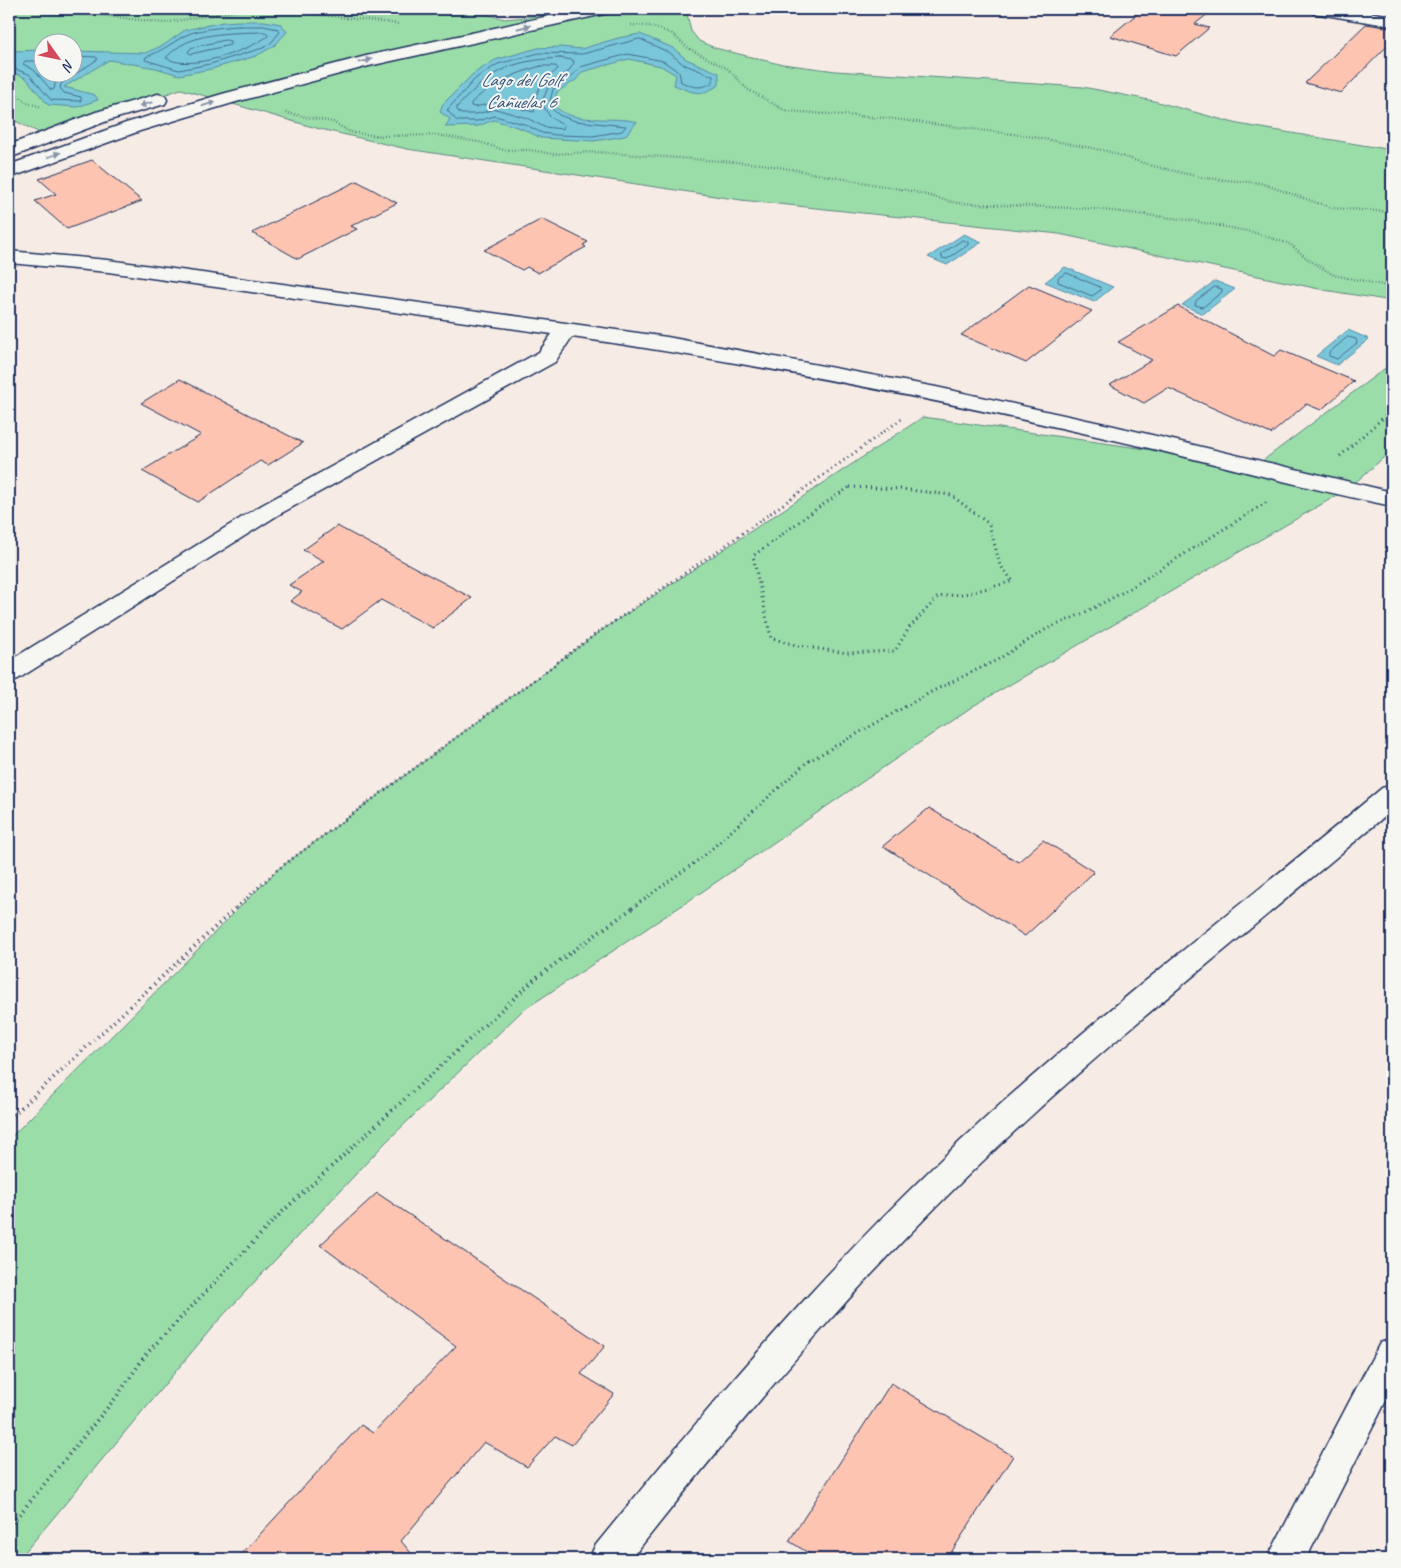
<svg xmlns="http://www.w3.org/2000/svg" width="1401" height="1568" font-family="Caveat,sans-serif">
<rect width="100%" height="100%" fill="#f7ece5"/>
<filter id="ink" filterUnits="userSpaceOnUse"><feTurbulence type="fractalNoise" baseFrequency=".02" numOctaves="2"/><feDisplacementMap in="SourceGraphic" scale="10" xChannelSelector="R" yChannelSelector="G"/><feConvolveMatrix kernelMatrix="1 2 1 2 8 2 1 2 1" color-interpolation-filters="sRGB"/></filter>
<g filter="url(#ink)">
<!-- green -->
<path fill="#9bdda8" stroke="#5b8683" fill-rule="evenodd" d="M9 9H465L505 19 609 9H679L687 14 691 31 699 41 715 48 775 63 836 71 1083 87 1154 101 1238 124 1392 150V301L1324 290 1059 234 741 200 407 149 316 128 181 89 44 135 9 118ZM42 42H72V72H42Z
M1392 363V450L1348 489 973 706 693 898 522 1011 385 1143 216 1323 19 1559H9V1139L277 870 596 634 923 417 1257 465Z"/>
<!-- water -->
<path fill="#7ac6d9" stroke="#548aa8" d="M239 21H264L281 24 287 32 274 46 256 56 211 69 179 75 156 68 109 60 64 87 95 95 98 100 77 107 48 105 26 78 9 71V51L42 50V72H72L73 51 145 53 164 45 185 30 223 22Z
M640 34 673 48 686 59 719 73V85C700 97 694 93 674 85L676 75 661 66 629 59 582 72 576 80 557 92 553 105C574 126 612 115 637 122L625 136 594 141 541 138 523 129 494 120 478 126 445 127 450 119 440 112 442 105 473 74 495 60 538 48 560 47 581 49 618 38Z
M964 234 982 242 947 265 928 257Z
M1065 267 1113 287 1094 302 1045 282Z
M1215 281 1235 289 1203 314 1182 305Z
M1348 330 1369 339 1337 365 1316 356Z"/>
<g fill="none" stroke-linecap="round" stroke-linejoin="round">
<!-- shore -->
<path stroke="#416b8f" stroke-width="1" d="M239 26H263L278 29 280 32 271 43 263 48 210 64 179 70 145 60 146 57C162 51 170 44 184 36 197 29 224 27 239 26Z
M263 32 267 33 268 36C248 51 189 72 166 58 188 31 232 33 263 32Z
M640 39 670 53 683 64 713 76V82C701 90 693 87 681 82L679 72 663 61 628 54 580 67 572 76 553 89 549 106 559 115 575 121 626 126 622 131 593 136 556 135 542 133 524 124 495 116 477 121H457L447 110 476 78 498 64 539 53 582 54Z
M226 40 230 41V45L191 54 188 52 191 48Z
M560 58 573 60 574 63 568 72 549 85 542 102C547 115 552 120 564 125L563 129 544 127 527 118 496 109 476 114H461L457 110V107C492 70 508 61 560 58Z
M42 61H25L23 64 34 70 51 90 54 89 56 80 66 72
M541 66H556L558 69C540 84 536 88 534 112L496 102 475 107 471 106V103C492 83 513 74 541 66Z
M9 67 29 74 51 100 81 101V97L64 93 60 88 61 84 98 59 96 57 72 56
M963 240 968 242V245L947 259 942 258V254Z
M1067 273 1100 287 1101 290 1092 296 1058 282V278Z
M1215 287 1222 289V292L1203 307 1195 305 1196 301Z
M1348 337 1356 339 1357 343 1337 359 1329 356V353Z"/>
</g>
<!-- building -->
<path fill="#fdc4b2" stroke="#1b2f5e" d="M1143 9H1214L1195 24 1209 28 1176 56 1110 36Z
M1366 24 1392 28V41L1341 93 1305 83Z
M92 160 142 201 67 229 35 201 56 194 39 179Z
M357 181 397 203 351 226 357 229 298 259 252 233Z
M542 219 588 242 583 245 586 247 538 273 527 267 522 270 484 250Z
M1029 285 1092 311 1026 363 961 335Z
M1178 306 1274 356 1281 350 1354 381 1321 410 1306 404 1271 434 1168 388 1144 403 1110 385 1152 360 1118 342Z
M180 379 303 443 268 465 260 461 198 502 142 471 201 435 141 403Z
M337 526 472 598 433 628 381 600 342 629 290 601 302 592 289 585 324 561 303 550Z
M929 808 1018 862 1043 840 1094 872 1025 936 883 846Z
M377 1193 605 1346 581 1374 614 1394 572 1445 555 1436 527 1467 484 1442 401 1541 416 1559H237L361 1425 373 1433 456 1346 320 1245Z
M891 1383 1013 1456 947 1559H818L789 1541Z"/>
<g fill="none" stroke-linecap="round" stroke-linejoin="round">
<defs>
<path id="minor" d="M581 9H613L610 13 604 14 369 66 236 102 140 131 9 178V165L126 123 222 94 366 56Z
M1310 9H1350L1392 16V26L1319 14 1313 13Z
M158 94 165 96 167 100 165 104 110 120 9 158V145L96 112Z
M9 251 108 260 667 337 936 387 1114 426 1392 492V506C1299 487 1207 461 1114 440 935 399 754 363 572 337L555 362 278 515 18 679 9 682V661L262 505 539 352 552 334 108 272 9 263Z
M1392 785V810C1263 921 1127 1025 1003 1142 867 1269 746 1413 631 1559H589L595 1546C715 1398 839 1252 980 1123 1109 1005 1249 900 1382 788Z"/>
<path id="secondary" d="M1392 1339V1389L1306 1559H1267L1380 1343Z"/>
</defs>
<!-- minor casing -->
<use href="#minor" stroke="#1b2f5e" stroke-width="3"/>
<!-- secondary casing -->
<use href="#secondary" stroke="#1b2f5e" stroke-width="3"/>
<!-- path-far2 -->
<path stroke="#1b2f5e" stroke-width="2.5" stroke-dasharray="0.5 2.5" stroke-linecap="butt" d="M52 9 164 23 248 9 277 10 400 24
M631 25 650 26 671 33 688 48 728 69 747 89 786 111 886 118 1028 136 1107 151 1149 165 1204 178 1260 183 1332 208 1392 212
M9 88 27 103 42 107
M286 113 333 122 350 132 378 136 437 135 479 142 504 150H530L552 154 596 152 762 164 911 191 957 203 1095 209 1189 220 1252 232 1290 244 1309 260 1334 275 1392 287"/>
<!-- path-far1 -->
<path stroke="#1b2f5e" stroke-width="3" stroke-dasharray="1 4" stroke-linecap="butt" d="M1340 456 1392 410
M850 487 901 489 951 495 989 524 1000 565 1013 581 970 593 938 597 909 628 895 651 847 653 799 646 771 638 753 556 819 507Z
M236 908 277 870 596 634 729 543 903 418
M632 908 705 855 807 762 933 691 997 660 1045 630 1084 613 1127 590 1267 502"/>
<!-- path -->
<path stroke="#1b2f5e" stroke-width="4" stroke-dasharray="1 4.5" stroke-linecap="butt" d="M9 1119 237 907
M9 1527 117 1396 147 1353 281 1213 537 977 634 907"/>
<!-- minor -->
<use href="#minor" fill="#f6f6f2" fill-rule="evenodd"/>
<!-- secondary -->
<use href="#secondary" fill="#f6f6f2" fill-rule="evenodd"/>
</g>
<!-- one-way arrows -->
<defs><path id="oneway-solid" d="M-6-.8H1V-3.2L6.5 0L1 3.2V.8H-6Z" transform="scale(1.25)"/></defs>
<g fill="#8892a8">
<use href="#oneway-solid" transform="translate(524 27) rotate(-13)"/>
<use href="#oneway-solid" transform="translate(365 61) rotate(-14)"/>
<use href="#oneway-solid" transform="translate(146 104) rotate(164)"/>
<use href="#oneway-solid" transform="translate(209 104) rotate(-17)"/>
<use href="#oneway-solid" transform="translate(54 155) rotate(-20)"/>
</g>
</g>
<g text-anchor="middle" stroke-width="4" stroke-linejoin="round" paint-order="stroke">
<!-- far-water labels -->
<g font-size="19" font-style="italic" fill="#33557d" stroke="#f6f6f2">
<text x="521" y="86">Lago del Golf<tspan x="521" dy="22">Cañuelas 6</tspan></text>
</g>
</g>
<!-- margin -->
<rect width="1401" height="1568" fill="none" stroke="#f6f6f2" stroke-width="30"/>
<rect x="15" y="15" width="1371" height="1538" fill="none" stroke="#1b2f5e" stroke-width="2" filter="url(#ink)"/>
<!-- north arrow -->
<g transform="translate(58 58) rotate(123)"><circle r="24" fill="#f6f6f2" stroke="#9ea6b7"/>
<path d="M0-4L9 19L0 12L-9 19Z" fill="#d1495b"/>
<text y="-8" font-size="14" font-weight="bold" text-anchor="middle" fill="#1b2f5e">N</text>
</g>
</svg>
